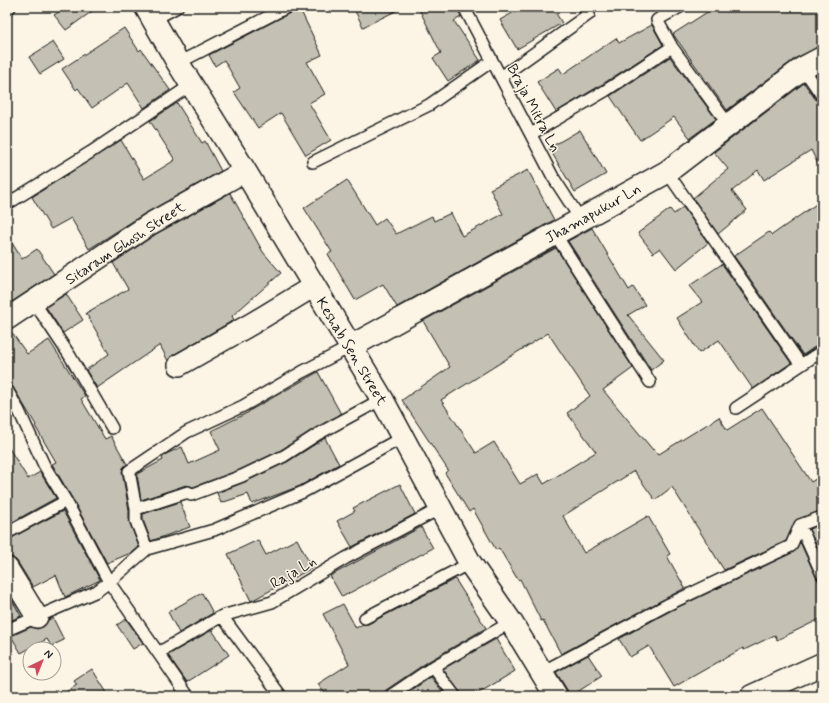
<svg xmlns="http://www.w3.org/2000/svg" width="829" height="703" font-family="Mynerve,sans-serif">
<rect width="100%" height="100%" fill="#fcf5e5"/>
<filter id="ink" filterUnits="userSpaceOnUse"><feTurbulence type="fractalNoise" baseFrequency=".025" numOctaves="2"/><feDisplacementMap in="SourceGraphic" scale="8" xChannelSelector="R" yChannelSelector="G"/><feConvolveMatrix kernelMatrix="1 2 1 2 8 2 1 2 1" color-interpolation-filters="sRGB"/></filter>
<g filter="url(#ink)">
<!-- building -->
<path fill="#c4c0b3" stroke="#1c1c1c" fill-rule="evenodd" d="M66 7H98L66 30 54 15Z
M294 7H299L322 55 307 62 325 94 309 103 331 140 306 155 281 113 258 128 234 92 240 88 224 60 215 66 209 55 290 13Z
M353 7H404L363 27Z
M418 7H457L461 17 454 21 480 60 448 81 433 58 441 53Z
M523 7H552L562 23 517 49 500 20Z
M715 7H822V46L796 58 727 110 673 34Z
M652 25 663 45 601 85 556 112 537 82 559 68 563 74 616 38 619 43Z
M124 28 139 51 141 49 170 90 144 108 128 83 92 108 78 88 76 90 62 69Z
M53 42 64 59 40 74 29 57Z
M670 57 716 119 690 138 674 117 640 140 610 96Z
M804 83 816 100 822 103V172L811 150 764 180 758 170 732 191 747 210 718 234 693 198 728 169 714 152Z
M177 103 202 143 205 141 221 171 144 214 89 249 71 218 51 229 32 197 121 140 144 179 175 160 150 121Z
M580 130 606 174 575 192 549 148Z
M528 170 554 220 397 307 383 284 355 300 328 254 332 252 304 208 347 180 375 225 385 218 396 234 432 216 434 221 451 213 462 236 503 214 490 189Z
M230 193 263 252 281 273 232 316 234 320 173 355 168 361 160 345 97 388 86 370 109 354 86 313 128 289 113 263 156 234Z
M822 200V342L803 355 734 256 769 232 772 235Z
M683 207 708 243 676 269 660 248 653 253 638 233 670 209 674 214Z
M592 228 629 290 633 287 645 305 628 315 664 360 651 370 568 241Z
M7 235 22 259 37 249 54 274 7 305Z
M556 248 633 368 603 390 653 450 654 449 659 454 719 417 727 430 762 408 811 482 822 475V510L796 520 786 541 724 570 672 487 655 500 634 471 563 516 584 553 648 516 670 554 667 556 685 588 561 654 543 620 541 621 520 579 518 580 499 548 496 550 473 509 469 512 445 473 448 470 402 400 450 367 423 321ZM548 333 590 396 567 413 596 452 544 484 538 474 520 484 494 442 476 453 441 400Z
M722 264 791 363 753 389 719 340 699 353 677 318 702 302 689 286Z
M66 294 83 320 63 333 46 307Z
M10 330 27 354 49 340 85 396 81 399 105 439 111 436 127 464 123 468 122 472 129 510V521L139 547 133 552 107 563 72 498 52 464 56 462 35 426 36 425 13 387 7 383V331Z
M318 372 341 414 281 450 239 470 193 487 186 485 141 500 137 474 163 460 162 458 166 454 182 447 189 464 220 450 211 431 249 412V411Z
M325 438 339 464 300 486 252 504 248 494 221 503 217 493 245 482 287 462Z
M7 445 28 479 40 472 56 498 7 525Z
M400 484 415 514 352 547 337 521 355 511 353 508Z
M180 502 190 527 151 541 143 520V514Z
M63 511 100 580 65 597 56 575 33 587 17 561 13 558 7 556V540Z
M822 524V557L809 529Z
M421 527 433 548 342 597 330 576Z
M297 539 312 568 251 601 228 554 258 540 266 555Z
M800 542 816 577 822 586V618L777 640 775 635 744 650 743 648 674 687 649 646 630 657 619 639 670 611 794 552Z
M455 579 486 628 429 661 386 690 383 696H326L318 684 349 664 323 614 343 604 356 628 363 624H368Z
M7 591 21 616 7 622Z
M202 593 213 613 179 633 168 612Z
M53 618 64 640 51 646 47 639 21 653 11 636 31 627 37 629 43 627 48 620Z
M126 619 143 643 133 649 117 625Z
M212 630 229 655 187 682 168 655Z
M496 639 515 671 474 696H462L443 669Z
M588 655 602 676 571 696 556 672Z
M92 669 109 696H59L77 685 74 681Z
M431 677 446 696H403Z"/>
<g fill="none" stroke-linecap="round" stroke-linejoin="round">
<defs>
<path id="lane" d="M464 7 553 177 581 220
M680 7 657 20 672 47 728 124
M7 10 10 7
M153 20 177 7
M178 63 287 7
M803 68 822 96
M501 77 589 14 584 7
M531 134 605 91 672 47
M313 162 429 105 492 61
M667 172 801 365
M7 204 91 152 191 85
M555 234 650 382
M34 302 70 356 112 428
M7 390 19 411 44 465 66 501 109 582 147 549 214 530 303 492 403 437
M736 408 822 351
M136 509 129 471 187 432 243 406 302 372 350 347
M822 517 800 525 822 574
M7 533 66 501
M147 549 136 521V509L188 492 191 495 242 476 284 456 318 434 382 399
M222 616 281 696
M365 618 470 563
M7 630 97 591 109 582 188 696
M158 653 222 616 272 602 346 558 441 508
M542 672 667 605 791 546 800 525
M390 696 433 667
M455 696 433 667 511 622"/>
<path id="street" d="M7 319 150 224 245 171
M179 365 253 323 314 286
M7 568 37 617"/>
<path id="secondary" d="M146 7 178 63 245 171 382 399 470 563 511 622 556 696
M350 347 667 172 803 68 822 58
M752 696 822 664"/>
</defs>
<!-- lane casing -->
<use href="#lane" stroke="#1c1c1c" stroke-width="14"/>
<!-- street casing -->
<use href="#street" stroke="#1c1c1c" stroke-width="24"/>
<!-- secondary casing -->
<use href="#secondary" stroke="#1c1c1c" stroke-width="25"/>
<!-- lane -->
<use href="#lane" stroke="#fcf5e5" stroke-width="11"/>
<!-- street -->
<use href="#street" stroke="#fcf5e5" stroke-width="21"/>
<!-- secondary -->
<use href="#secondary" stroke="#fcf5e5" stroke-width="22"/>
</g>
</g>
<g text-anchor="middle" stroke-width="3" stroke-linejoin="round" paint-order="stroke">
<!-- street labels -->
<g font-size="15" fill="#1c1c1c" stroke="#fcf5e5">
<text transform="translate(534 108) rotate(62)" y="5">Braja Mitra Ln</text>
<text transform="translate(593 213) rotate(-29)" y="5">Jhamapukur Ln</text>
<text transform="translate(125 243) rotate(-33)" y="5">Sitaram Ghosh Street</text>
<text transform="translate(352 351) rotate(59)" y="5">Keshab Sen Street</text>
<text transform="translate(293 572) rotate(-30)" y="5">Raja Ln</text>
</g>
</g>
<!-- margin -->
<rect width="829" height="703" fill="none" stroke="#fcf5e5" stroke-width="24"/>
<rect x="12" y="12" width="805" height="679" fill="none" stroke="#1c1c1c" stroke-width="1.5" filter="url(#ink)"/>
<!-- north arrow -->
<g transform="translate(42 661) rotate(43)"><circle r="19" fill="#fcf5e5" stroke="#a29e95"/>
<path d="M0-3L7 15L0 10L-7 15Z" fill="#d1495b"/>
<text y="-6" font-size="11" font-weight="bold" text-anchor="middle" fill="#1c1c1c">N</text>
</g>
</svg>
